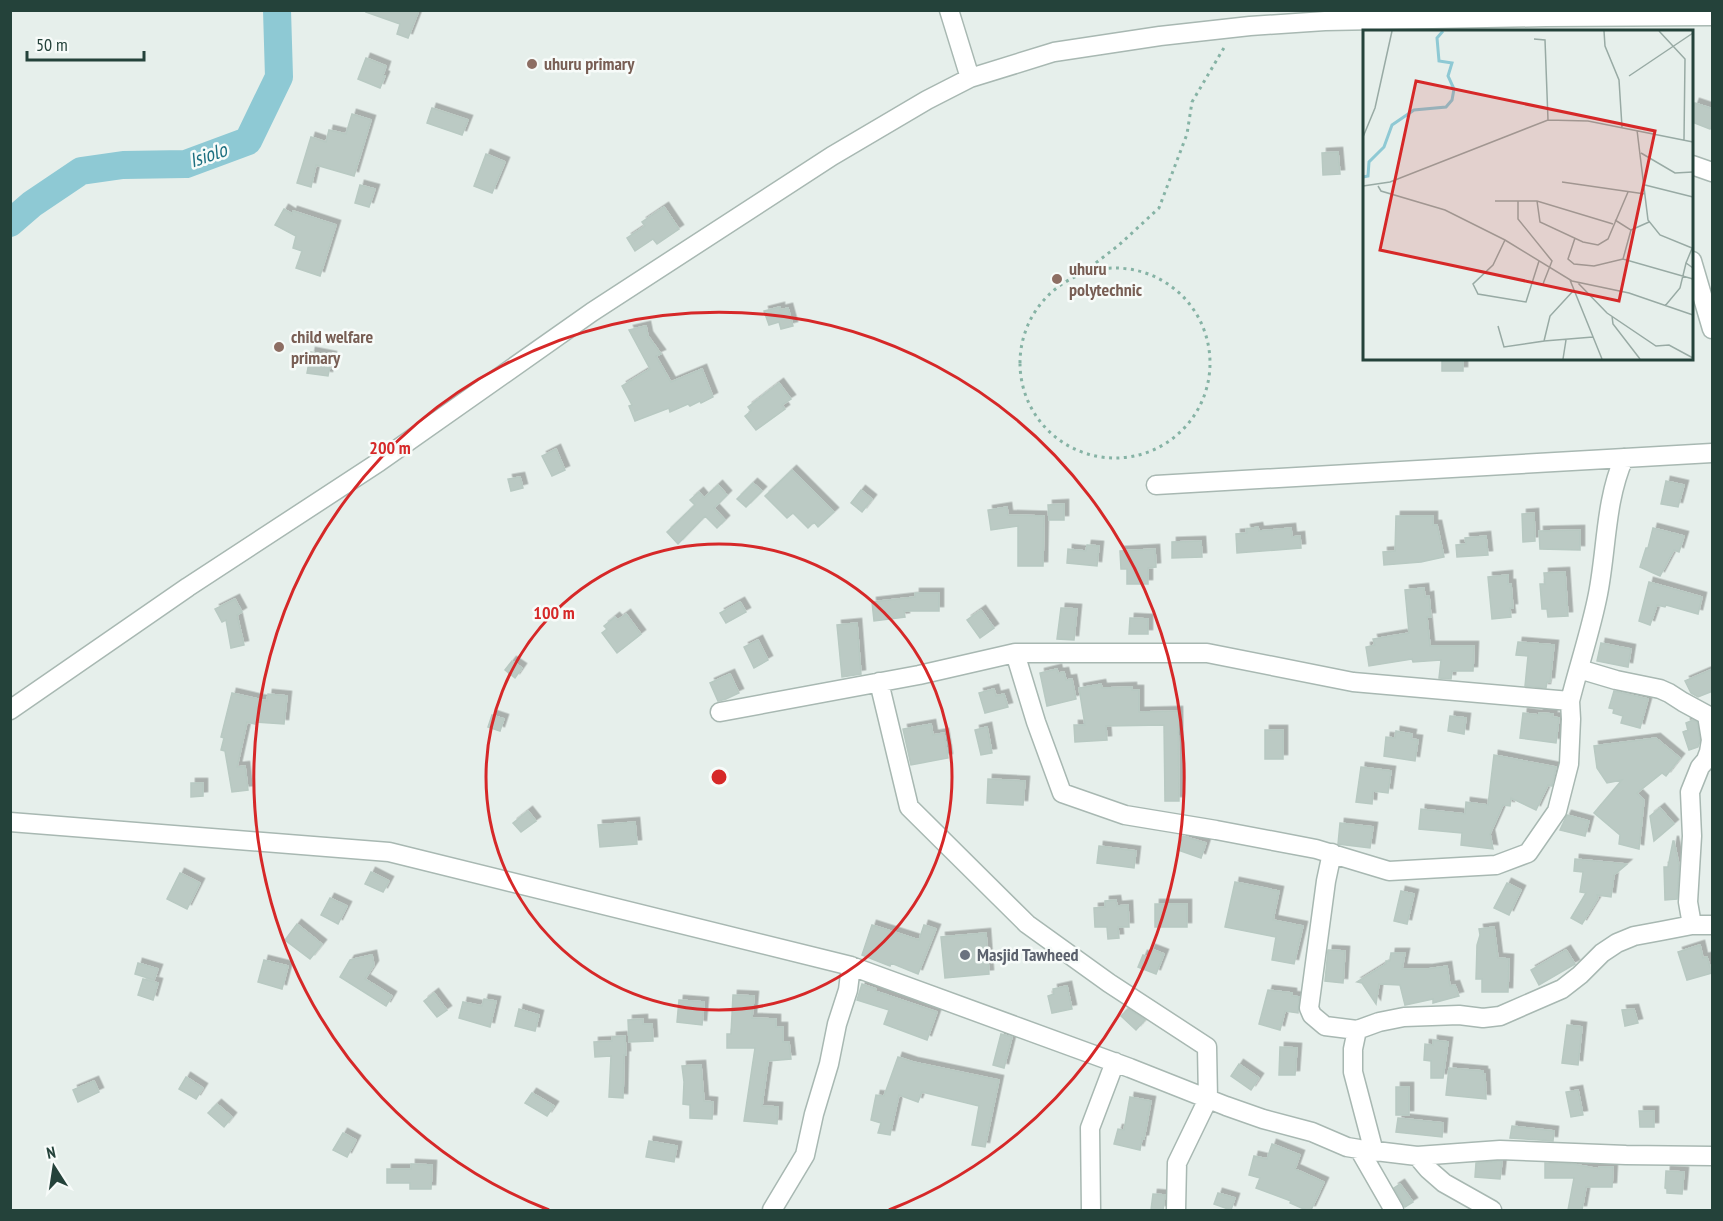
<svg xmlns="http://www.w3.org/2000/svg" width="1723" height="1221" font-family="'PT Sans Narrow',sans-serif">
<defs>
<filter id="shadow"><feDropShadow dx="4.5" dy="-4.5" stdDeviation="0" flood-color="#0004"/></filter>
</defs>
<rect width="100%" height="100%" fill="#e6efeb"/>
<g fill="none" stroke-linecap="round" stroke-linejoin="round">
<!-- river -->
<path stroke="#8ec9d4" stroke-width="28" d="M10 223 32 204 81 171 123 165 186 164 248 141 279 77 277 10"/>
</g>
<!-- building -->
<path fill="#bbcac4" stroke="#b8c9c2" stroke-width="1.5" filter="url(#shadow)" d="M367 10H419L408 38 397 34 400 24 366 12Z
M366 58 386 66 383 75 385 76 380 88 358 79Z
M1695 103 1713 109V122L1710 129 1692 122V111Z
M432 108 468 120 462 135 427 123Z
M352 114 371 120 354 176 316 165 311 187 297 183 311 137 326 142 329 130 346 134Z
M1338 152 1340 174 1323 175 1322 153Z
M486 154 505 162 492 193 474 186Z
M360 185 375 189 369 207 355 203Z
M664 207 679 229 657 244 653 239 635 251 627 238 645 226 642 222Z
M284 209 292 214 293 211 336 225 320 276 296 268 302 251 293 248 296 236 275 225Z
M780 307V310L788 308 793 326 781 329 779 322 769 325 764 311Z
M646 326 648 336 661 354 656 356 671 382 702 369 713 397 701 403 700 401 690 406 688 404 670 412 669 408 635 421 629 406 632 405 622 386 650 369 629 330Z
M311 352 332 356 328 376 307 373Z
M1442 358H1463V371H1442Z
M779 383 791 399 782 405 785 409 756 430 745 416 751 411 748 407Z
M556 449 565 470 552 476 542 456Z
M792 470 834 512 818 527 814 522 808 528 793 513 787 518 765 496Z
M520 477 523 488 511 491 508 479Z
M1666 481 1684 485 1678 507 1661 504Z
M753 483 762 491 746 507 737 499Z
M718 485 727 495 714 508 725 520 717 528 705 516 678 544 667 532 695 505 690 500 699 492 704 498Z
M861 490 872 499 862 512 851 503Z
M1064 504V520H1049L1048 505Z
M1007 507 1008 515 1044 516 1043 566H1018V526L991 530 988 510Z
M1534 513 1535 541 1523 542 1522 514Z
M1396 516H1433V525H1437L1444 557 1421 562 1384 565 1383 552 1395 551Z
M1258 527 1259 531 1291 528 1292 537 1300 536 1301 548 1237 553 1236 534 1247 533 1246 529Z
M1653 528 1684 536 1679 552 1674 550 1660 576 1640 567 1646 548H1648Z
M1580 530V550L1540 549 1539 531Z
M1486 536 1488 555 1457 557 1456 545 1466 544 1465 538Z
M1201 541 1202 557 1172 558V542Z
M1087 545 1099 546 1097 566 1067 563 1068 549 1086 551Z
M1155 549 1156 567 1148 568V584H1127V569H1121L1120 551Z
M1565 572 1568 616 1548 617 1547 609H1542L1540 584H1545L1544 573Z
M1508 575V584H1511L1513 608H1510L1511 617 1492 619 1488 577Z
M1649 582 1702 597 1698 614 1666 605 1665 607 1657 605 1650 625 1639 621Z
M1424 588 1425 597 1429 596 1431 617H1427L1430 646H1474L1473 671H1452L1451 679 1439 678 1441 660 1413 662 1412 659 1369 666 1366 647 1375 645 1373 639 1409 633 1405 590Z
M915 593H939V611H904L905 617 874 621 872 602 915 597Z
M235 599 242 612 237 615 244 645 231 648 226 620 222 622 215 609Z
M740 602 746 612 726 623 720 613Z
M1061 608 1077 609 1074 640 1057 639Z
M981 610 994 628 980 638 967 620Z
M626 614 641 634 617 653 602 633 607 629 604 626 615 617 618 620Z
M1130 618 1148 619V634H1129Z
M857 623 861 674 842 677 837 625Z
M758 640 768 660 754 668 744 647Z
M1518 642 1554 645 1550 682H1547L1546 688 1525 686 1528 656 1516 655Z
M1601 643 1631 649 1628 667 1597 661Z
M512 661 522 668 515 678 505 670Z
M1057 669 1058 673 1064 672 1066 680 1072 679 1076 699 1047 706 1040 673Z
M1713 669V691L1698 697 1691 693 1685 681Z
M730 674 739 693 726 699 718 701 710 683Z
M1101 684 1102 688 1132 687V690H1139V712L1178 711 1179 801H1165L1164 725 1106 726 1107 740 1075 742 1074 725H1085L1079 688Z
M994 689 996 696 1004 694 1008 707 985 713 979 693Z
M1614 691 1648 699 1640 728 1621 723 1623 716 1613 713 1614 709 1609 708Z
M232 693 267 701 268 694 287 696 284 724 255 722V724L247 722 237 767 245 766 248 790 232 792 225 751 221 750 224 738 221 737Z
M1523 713 1539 715V713L1553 714 1552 717 1559 718 1556 743 1520 738Z
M492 715 504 719 500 731 488 727Z
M1450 716 1466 718 1464 734 1448 731Z
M1693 720 1697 722 1700 740 1698 747 1689 750 1683 732 1688 730 1686 723Z
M931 724 933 735 944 733 948 758 911 765 903 729Z
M987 727 992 753 981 755 975 730Z
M1265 730H1283V759H1265Z
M1396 731 1412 734 1411 739 1418 740 1415 761 1384 756 1386 737 1395 738Z
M1656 738 1680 758 1666 776 1662 773 1637 793 1644 800 1639 849 1619 844 1620 835 1594 813 1622 780 1607 783 1597 768 1594 746Z
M1494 755 1556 767 1552 786 1548 785 1536 810 1511 798 1510 806 1503 805 1490 834 1493 849 1461 845 1462 833 1419 829 1421 809 1465 814 1466 802 1488 805Z
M1361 767 1391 771 1388 793 1373 791 1372 804 1356 802Z
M988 779 1025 781 1023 805 987 803Z
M191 783H203V796L191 797Z
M1660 808 1674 824 1654 841 1650 816Z
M528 811 536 821 521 832 513 823Z
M1567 815 1589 821 1585 836 1560 830Z
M635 822 637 844 600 847 598 825Z
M1340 823 1373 827 1370 848 1338 844Z
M1183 836 1206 843 1201 858 1178 850Z
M1673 841H1674L1679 865 1677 899 1665 900 1664 867H1668Z
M1099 846 1136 851 1134 868 1097 863Z
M1575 859 1627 864 1614 875 1611 897 1597 895 1598 898 1582 924 1571 918 1586 893 1580 892 1583 872 1574 871Z
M371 872 389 881 383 892 365 884Z
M180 873 200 883 187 909 167 899Z
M1235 882 1279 891 1273 920 1303 926 1294 964 1272 960 1276 937 1225 927Z
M1507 883 1521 890 1509 915 1494 908Z
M1401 891 1414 894 1407 924 1394 921Z
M330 898 347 906 338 924 321 915Z
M1116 900 1117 906 1128 905 1129 927H1118L1119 938 1108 939 1107 927H1095L1094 908 1105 907V901Z
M1155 904H1187V927H1155Z
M297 924 322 944 310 959 285 940Z
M872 925 919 940 924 925 936 929 918 974 891 963 890 966 862 955Z
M1494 927 1498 958 1509 959 1508 992H1482V979H1476L1477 945 1480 935 1479 929Z
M986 933 989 974 945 978 941 937Z
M1700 945 1703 958 1707 957 1712 973 1687 980 1678 952Z
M1151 949 1164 954 1156 974 1138 967 1143 955 1148 957Z
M1328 950 1345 951 1343 983 1325 981Z
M1566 950 1575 964 1539 985 1531 970Z
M1391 953H1405L1402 969H1428L1447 966 1450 986 1455 985 1459 996 1433 1003V999L1405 1005 1400 985 1379 984 1376 1004 1362 983 1357 982 1386 964V961H1390Z
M372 955 374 965 365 979 392 996 386 1006 340 977 350 960Z
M264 960 288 966 282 989 258 982Z
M138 963 158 969 154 980 135 974Z
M143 979 158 983 153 1000 138 995Z
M862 984 876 989 875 991 937 1012 927 1040 884 1024 889 1010 857 1000Z
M1067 986 1072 1009 1052 1013 1048 996 1054 994 1053 989Z
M1268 990 1292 993V996L1299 997 1298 1013 1285 1011 1280 1030 1259 1024Z
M434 993 447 1010 437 1017 424 1001Z
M733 995 754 996 752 1018 776 1019V1027H783V1042H789L791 1059 768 1061 762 1106 778 1107 777 1124 744 1121 755 1048H727V1034H731Z
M484 999 496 1001 490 1027 459 1018 463 1002 482 1006Z
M679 1000 704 1002 702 1025 677 1022Z
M519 1009 539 1015 535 1031 515 1026Z
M1128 1009 1145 1020 1136 1030 1121 1016Z
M1634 1009 1638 1023 1625 1026 1622 1010Z
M643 1019V1024H652L653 1041 629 1042 628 1020Z
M1567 1025 1582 1027 1578 1065 1562 1063Z
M1001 1034 1012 1037 1004 1068 993 1065Z
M625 1036 626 1055H624L623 1098 609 1097 611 1056 595 1057 594 1042 612 1041V1037Z
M1433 1040 1448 1042 1443 1078H1431V1061L1424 1060 1425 1044 1433 1045Z
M1280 1047 1297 1048 1295 1075H1279Z
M898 1057 913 1062 999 1080 985 1147 972 1145 979 1106 922 1092 918 1102 899 1095 890 1135 878 1133 881 1123 871 1120 876 1095 884 1096Z
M1239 1064 1259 1078 1251 1090 1231 1076Z
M701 1065 704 1101 713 1102 712 1119 690 1118V1105L683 1104 684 1082 682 1066Z
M1449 1068 1483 1071V1074H1485L1486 1099 1446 1095Z
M186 1077 203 1088 196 1099 179 1089Z
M94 1081 99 1092 78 1102 73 1090Z
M1396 1087H1409V1115H1396Z
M1578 1090 1583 1115 1571 1117 1566 1092Z
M532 1093 554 1106 547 1116 525 1103Z
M1130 1097 1151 1101 1144 1139 1142 1138 1140 1150 1114 1144 1118 1129 1124 1130Z
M217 1104 232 1117 224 1127 208 1113Z
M1639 1111H1654V1127H1640Z
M1398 1118 1443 1123 1442 1137 1396 1132Z
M1512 1126 1554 1131 1553 1141 1510 1138Z
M343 1133 356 1140 347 1157 333 1150Z
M649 1141 677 1146 674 1162 646 1157Z
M1272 1144 1300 1155 1295 1169 1324 1182 1311 1210H1306L1290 1203 1291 1201 1256 1188 1260 1178 1249 1175 1254 1156 1267 1159Z
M1502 1161 1500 1179 1475 1177 1476 1163Z
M1545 1163 1573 1164 1599 1169V1167H1613L1612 1187H1586L1582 1210H1568L1574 1178H1545Z
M411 1164 432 1165 431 1189H410V1183H387V1169H411Z
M1666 1171 1684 1172 1682 1194 1667 1193V1189L1665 1188Z
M1400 1184 1413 1202 1405 1207 1394 1188Z
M1218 1193 1235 1198 1231 1210 1214 1204Z
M1153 1194 1165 1195 1163 1210H1151Z"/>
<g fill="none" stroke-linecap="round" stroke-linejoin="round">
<defs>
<path id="minor" d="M949 10 970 78
M1692 165 1712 172
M1692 261 1712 329
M1156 485 1712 453
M1015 653 1036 722 1062 793 1125 815 1216 830 1316 849 1389 871 1496 865 1528 853 1557 811 1569 764 1571 719 1570 701C1579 665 1591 630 1598 594 1607 548 1605 501 1624 458
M1579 669 1616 680 1660 689 1669 693 1683 702 1707 715 1711 740 1709 752 1706 760 1700 767 1690 792 1692 836 1688 902 1692 925
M879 682 909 807 1027 924 1109 983 1207 1047 1208 1099 1177 1163 1176 1210
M10 710 188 587 379 462 592 312 832 156 927 100 970 78 1054 52 1160 36 1250 26 1325 21 1546 17 1712 16
M720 712 919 675 1015 653H1207L1353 682 1570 701
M10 822 389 852 851 966 1130 1068 1226 1106 1263 1119 1312 1132 1347 1147 1359 1149 1417 1156 1500 1150 1626 1155 1712 1156
M1332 853 1326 881 1309 1008 1312 1015 1325 1026 1357 1030 1379 1022 1404 1017 1459 1015 1483 1018 1500 1016 1562 989 1580 975 1602 953 1617 943 1634 936 1661 931 1692 925H1712
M1357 1030 1353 1049V1072L1374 1152
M1359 1149 1394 1210
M1417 1156 1428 1169 1444 1183 1492 1210
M772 1210 805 1155 814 1114 829 1064 837 1024 848 990 851 966
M1091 1210 1090 1128 1115 1062"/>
</defs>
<!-- minor casing -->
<use href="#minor" stroke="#a8b8b2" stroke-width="21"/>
<!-- path -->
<path stroke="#86b3a5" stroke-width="3" stroke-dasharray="3 4.5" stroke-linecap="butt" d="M1020 363a95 95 0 1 1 190 0a95 95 0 1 1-190 0Z
M1084 272 1119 245 1159 208 1187 134 1192 102 1225 46"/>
<!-- minor -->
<use href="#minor" stroke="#fff" stroke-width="18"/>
</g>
<!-- distance rings -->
<g fill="none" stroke="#d62828" stroke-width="3">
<circle cx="719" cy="777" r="233"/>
<path d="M549 1210A465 465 0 1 1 889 1210"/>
</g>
<!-- markers -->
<g fill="#8d6e63" stroke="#f7fbf9" stroke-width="2">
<circle cx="532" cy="64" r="6"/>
<circle cx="1057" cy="279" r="6"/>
<circle cx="279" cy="347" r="6"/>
</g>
<circle fill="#6b7280" stroke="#f7fbf9" stroke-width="2" cx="965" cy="955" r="6"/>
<g text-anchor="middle" stroke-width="5" stroke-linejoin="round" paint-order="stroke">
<!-- education labels -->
<g font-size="18" font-weight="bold" fill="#785e54" stroke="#f7fbf9" text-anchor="start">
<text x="544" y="70">uhuru primary</text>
<text x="1069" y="275">uhuru<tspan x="1069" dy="21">polytechnic</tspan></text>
<text x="291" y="343">child welfare<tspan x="291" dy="21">primary</tspan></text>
</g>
<!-- worship labels -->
<g font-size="18" font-weight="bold" fill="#5b616d" stroke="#f7fbf9" text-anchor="start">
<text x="977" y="961">Masjid Tawheed</text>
</g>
<!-- water labels -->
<g font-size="20" font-style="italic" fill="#1c6f80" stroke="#f7fbf9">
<text transform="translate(208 155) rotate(-19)" y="7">Isiolo</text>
</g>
</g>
<!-- overview -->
<g transform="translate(1363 30)">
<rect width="330" height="330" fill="#e6efeb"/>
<path fill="none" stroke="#8ec9d4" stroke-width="3" d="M0 147 5 146 6 132 21 117 29 95 51 80 83 77 89 70 91 59 85 46 89 33 76 31 74 8 80 1"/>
<path fill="none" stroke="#98aaa4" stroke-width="1.5" d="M241 1 242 16 256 50 259 97M296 1 322 29 321 110M171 9 182 10 185 90M266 46 330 3M274 100 285 190 297 205 329 218M0 107 12 78 29 1M278 123 312 143 330 142M199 152 282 164M282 155 330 167M0 156 27 152 185 90 225 91 330 112M15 156 18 161 82 180 142 210 209 251 266 263 330 285M132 171H174L250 194M155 171V189L189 231 180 254M174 171 177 192 220 212 235 215 245 209 265 162M252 190 268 200 260 229M268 200 286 192M212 208 205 229 211 234 231 236 260 229 330 249M142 210 130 235 110 254 115 264 163 272 176 231M323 233 330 216M207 250 239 329M215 253 244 283 293 316 306 315 330 328M302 276 317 258 323 233 330 238M249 286 250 294 277 329M135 296 141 317 181 311 187 286 211 260M181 311 230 307M200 329 203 310"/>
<path fill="#d62828" fill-opacity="0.15" stroke="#d62828" stroke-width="3" d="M53 51 292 101 256 271 17 220Z"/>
<rect width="330" height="330" fill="none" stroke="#24423a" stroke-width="3"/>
</g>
<circle cx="719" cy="777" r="9" fill="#d62828" stroke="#f7fbf9" stroke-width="3"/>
<g font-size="18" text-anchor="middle" font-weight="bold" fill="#d62828" stroke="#f7fbf9" stroke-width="5" stroke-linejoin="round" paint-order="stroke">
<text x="390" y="454">200 m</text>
<text x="554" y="619">100 m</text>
</g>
<!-- border -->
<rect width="1723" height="1221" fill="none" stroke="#24423a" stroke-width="24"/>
<!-- north arrow -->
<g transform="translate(54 1167) rotate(348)" stroke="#f7fbf9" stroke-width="4.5" paint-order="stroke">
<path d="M0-4.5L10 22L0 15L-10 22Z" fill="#24423a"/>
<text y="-9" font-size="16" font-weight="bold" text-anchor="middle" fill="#24423a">N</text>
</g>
<!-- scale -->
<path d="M27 51v9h117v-9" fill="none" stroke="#24423a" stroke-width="3"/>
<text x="36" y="51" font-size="18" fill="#24423a" stroke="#f7fbf9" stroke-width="4.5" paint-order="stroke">50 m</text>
</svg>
